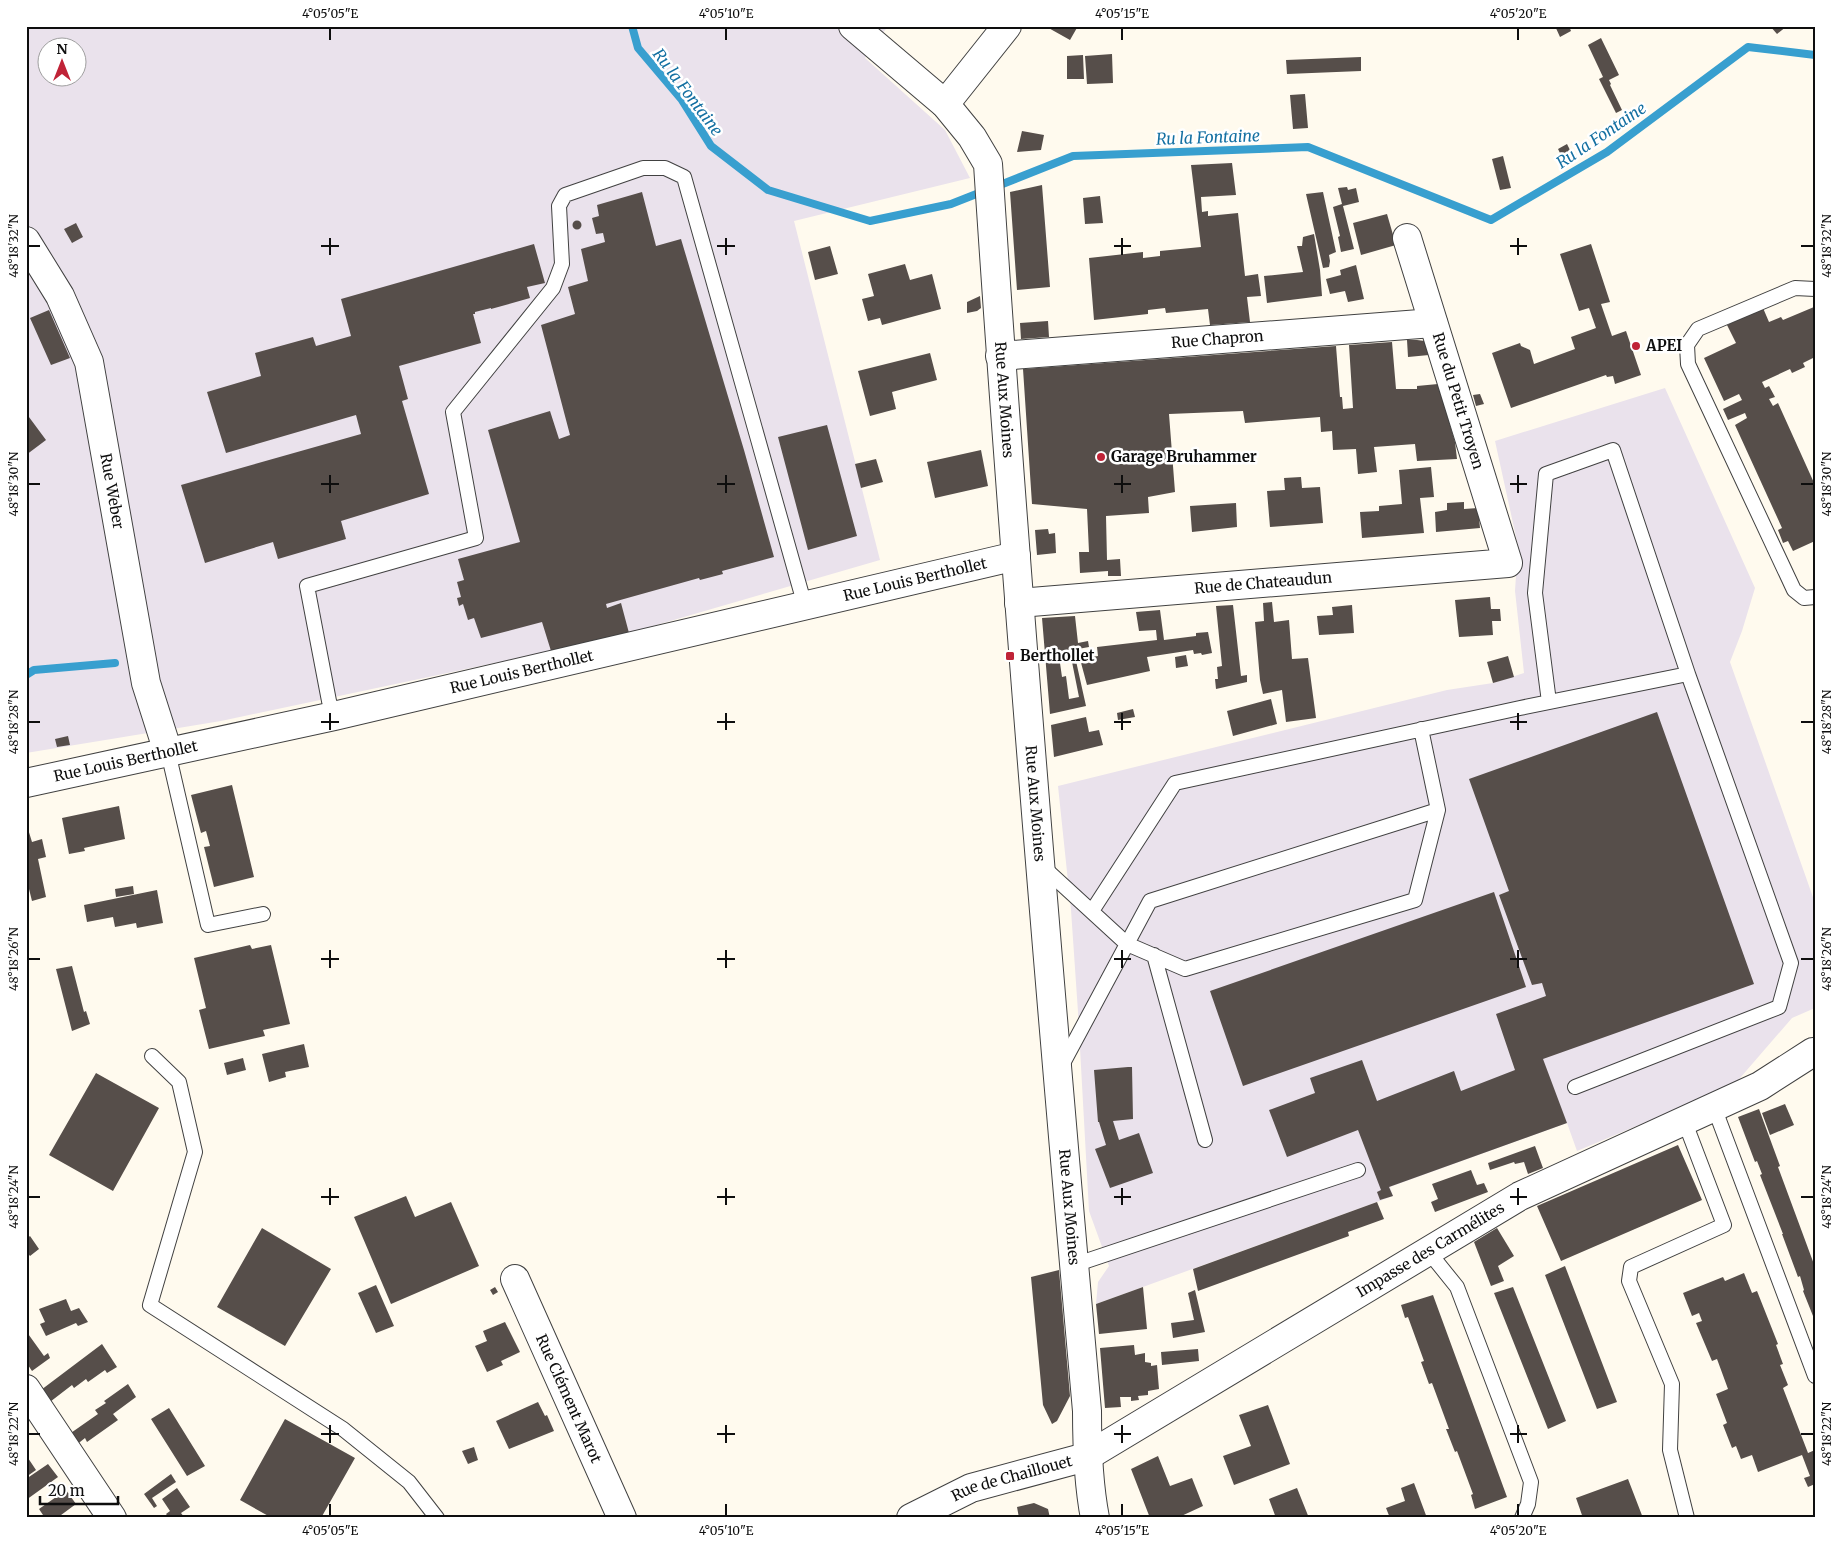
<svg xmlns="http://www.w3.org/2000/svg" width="1841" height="1544" font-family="Merriweather,serif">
<rect width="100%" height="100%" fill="#fffaee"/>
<!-- industrial -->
<path fill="#eae2ec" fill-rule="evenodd" d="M26 26H888L865 58 945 130 970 178 794 221 880 560 629 633 551 651 221 721 26 753ZM48 48H78V78H48Z
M1665 388 1755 588 1742 631 1730 662 1815 903V1008L1792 1018 1734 1085 1577 1151 1567 1123 1390 1187 1393 1196 1377 1202 1096 1304 1098 1282 1109 1266 1089 1211 1078 1012 1071 910 1058 786 1447 690 1493 683 1524 673 1515 591 1518 546 1495 441Z"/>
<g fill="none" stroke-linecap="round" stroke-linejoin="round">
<!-- stream -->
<path stroke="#389fcf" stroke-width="8" d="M632 26 638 48 682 100 711 146 768 190 870 221 951 204 984 191
M995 187 1073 156 1308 147 1491 220 1607 152 1748 47 1815 55
M26 675 34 670 115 663"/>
</g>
<!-- building -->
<path fill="#564e4a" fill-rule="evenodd" d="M1045 26H1078L1070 40Z
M1555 26H1569L1571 31 1560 37Z
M1770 26H1787L1777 34Z
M1601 38 1619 75 1609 80 1611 84 1610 85 1622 110 1616 113 1599 79 1603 77 1588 45Z
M1112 54 1113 83 1087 84 1085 56Z
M1083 55 1084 79H1067V56Z
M1361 57V71L1287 74 1286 60Z
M1305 94 1308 128 1293 129 1290 95Z
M1022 131 1044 135 1041 150 1017 152Z
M1567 144 1573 156 1564 161 1558 149Z
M1503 156 1511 188 1500 190 1492 159Z
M1232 163 1236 195 1201 197 1202 212 1208 211V216L1238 213 1245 276 1258 274 1261 296 1247 297 1250 322 1210 325 1208 309 1166 313 1165 308 1148 310V314L1094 320 1089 258 1143 252V258L1160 256V251L1201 247 1191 165Z
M1042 185 1050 287 1017 290 1010 192Z
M1347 187 1348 190 1356 188 1359 202 1343 206 1354 249 1341 252 1338 237 1340 236 1333 207 1342 204 1338 188Z
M642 192 656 246 681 239 744 450 774 557 722 571 723 574 700 580 699 578 606 604 607 608 621 603 629 633 551 651 542 622 481 638 474 618 468 620 463 604 459 606 457 598 461 597 457 582 464 580 458 559 520 542 488 430 550 411 559 439 570 435 541 325 575 314 568 287 588 281 581 249 605 242 603 233 596 234 592 218 599 216 597 205Z
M1323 192 1336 252 1329 255 1330 261 1329 267 1323 268 1306 194Z
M1100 196 1103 223 1085 224 1083 198Z
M1387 214 1396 245 1361 255 1353 223Z
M572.5 225a4.5 4.5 0 1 1 9 0a4.5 4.5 0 1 1-9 0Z
M76 223 83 237 72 243 64 229Z
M1314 234 1320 270 1322 296 1267 303 1264 276 1303 272 1297 246H1302L1303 237Z
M534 244 545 283 527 287 530 298 491 309V308L475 312V314H473L481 343 399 366 408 399 402 401 429 494 341 521 346 539 278 559 273 542 205 563 181 485 361 434 356 415 226 453 207 392 261 376 255 353 313 337 316 346 351 336 341 299Z
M1591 244 1610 302 1601 304 1612 336 1626 331 1641 375 1615 384 1613 376 1607 377 1606 375 1511 408 1492 353 1520 343 1521 346 1530 350 1534 364 1575 349 1571 337 1596 328 1589 308 1579 311 1560 254Z
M830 246 838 274 815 280 808 252Z
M905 264 910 280 932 274 941 309 882 325 880 318 868 321 862 299 874 296 868 274Z
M1356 265 1364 299 1348 302 1345 291 1330 294 1326 279 1341 275 1340 270Z
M980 296 981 308 977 311 967 313V302Z
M1814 307 1815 357 1803 363 1805 367 1792 373 1790 369 1762 382 1765 388 1769 386 1775 397 1769 399 1773 406 1778 403 1815 485V541L1793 551 1788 541 1783 543 1778 530 1782 528 1735 425 1747 418 1745 413 1728 420 1723 409 1742 400 1739 394 1724 401 1704 358 1736 343 1727 325 1763 308 1769 322 1781 317 1783 320Z
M49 310 70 358 51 365 30 318Z
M1048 321 1049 337 1021 339 1020 323Z
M1407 340H1417L1425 341 1429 355 1408 357Z
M1392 342 1396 389H1417V386L1438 384 1455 442 1457 459 1417 461 1415 444 1374 447 1377 472 1358 474 1356 449 1333 450 1332 431 1321 432 1320 417 1245 423 1243 411 1169 414 1175 492 1148 497 1149 513 1106 516 1107 560 1120 559 1121 576H1108V571L1080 573 1079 552H1089L1087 509 1032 504 1023 369 1336 346 1340 397H1342L1343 409 1353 408 1349 345Z
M930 353 937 380 892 392 896 409 870 416 858 371Z
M1480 394 1484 404 1476 406 1473 395Z
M26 413 46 440 26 455Z
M827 425 857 536 808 550 778 437Z
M981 450 988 486 935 498 927 462Z
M876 459 883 482 861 488 855 464Z
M1431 467 1434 497 1420 498 1424 533 1362 538 1360 512 1379 511V506L1402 504 1399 470Z
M1301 477 1302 488 1320 487 1323 523 1270 527 1267 491 1285 490 1284 478Z
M1464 502V509L1478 508 1480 528 1436 532 1435 512 1447 510V503Z
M1236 503 1237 527 1192 532 1190 506Z
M1048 529 1049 534 1055 533 1056 553 1037 555 1035 530Z
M1490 597 1491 609H1500L1501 621H1492L1493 635 1459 637 1455 600Z
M1272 602 1274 622 1289 620 1292 659 1308 658 1316 718 1286 722 1282 690 1263 694 1260 680 1255 622 1264 621 1263 603Z
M1233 605 1241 676 1247 675V682L1216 689 1215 679H1218L1217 667 1222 666 1216 606Z
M1352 605 1354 633 1319 635 1317 616 1333 615 1332 607Z
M1160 610 1164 640 1196 636V633L1208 632 1212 653 1202 655 1201 653 1194 654 1193 650 1147 657 1150 671 1087 685 1080 659 1098 656 1097 647 1157 640 1156 630 1139 631 1136 612Z
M1075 616 1078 643 1088 641 1089 647 1078 649 1079 655 1071 656 1072 662 1076 661 1086 706 1050 714 1042 618ZM1072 662 1079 697 1069 699 1066 676 1062 677 1060 663Z
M1186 655 1188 666 1176 668 1175 657Z
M1508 656 1514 677 1493 683 1487 662Z
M1271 699 1277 724 1233 736 1227 711Z
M1133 709 1135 717 1118 720 1117 713Z
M1657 712 1754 984 1543 1059 1567 1123 1389 1187 1393 1196 1380 1200 1377 1192 1381 1190 1358 1130 1287 1157 1269 1110 1315 1093 1310 1078 1362 1060 1377 1101 1454 1071 1461 1091 1515 1070 1496 1014 1546 996 1542 983 1532 985 1499 895 1509 891 1469 779Z
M1086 717 1089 732 1099 730 1103 745 1054 757 1051 725Z
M68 736 70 745 57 747 55 739Z
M232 785 254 877 214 887 204 847 210 846 206 831 201 833 191 795Z
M119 806 125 839 84 848 85 851 69 854 62 818Z
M26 829H28L32 842 42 839 46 857 38 859 46 897 32 901 26 877Z
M133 886 134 894 116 897 115 889Z
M157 890 163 923 137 928 136 923 115 927 113 917 87 922 84 905Z
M1494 892 1526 987 1243 1086 1210 991Z
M250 945 252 949 271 945 290 1024 263 1030 265 1036 209 1049 199 1010 206 1008 194 958Z
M72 966 84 1012 86 1011 90 1024 72 1031 56 969Z
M304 1044 309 1067 285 1072 286 1077 269 1082 262 1054Z
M243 1058 246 1070 227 1075 224 1063Z
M1128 1067H1132L1133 1119 1113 1121 1119 1140 1139 1133 1153 1173 1110 1188 1095 1149 1106 1145 1099 1122H1098L1094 1070Z
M96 1073 159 1108 113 1191 49 1155Z
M1785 1104 1794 1125 1770 1135 1762 1113Z
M1759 1109 1780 1166 1778 1167 1815 1267V1321L1803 1291 1804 1290 1800 1276 1798 1277 1782 1234H1783L1760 1175 1762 1174 1757 1161 1755 1162 1738 1117Z
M1678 1145 1702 1200 1561 1261 1537 1206Z
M1535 1146 1543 1168 1528 1174 1524 1162 1515 1164 1514 1162 1490 1170 1488 1163Z
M1471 1170 1477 1185 1484 1183 1488 1192 1435 1212 1431 1202 1438 1199 1432 1184Z
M406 1196 415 1217 451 1202 479 1266 391 1304 354 1217Z
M1377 1202 1384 1219 1348 1232 1349 1236 1198 1291 1193 1269Z
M262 1228 331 1269 285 1346 217 1307Z
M1497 1228 1514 1256 1498 1266 1504 1281 1491 1286 1474 1242Z
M30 1236 39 1249 30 1256 26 1251V1239Z
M1565 1266 1617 1402 1597 1409 1545 1275Z
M1059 1270 1070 1396 1057 1421 1052 1424 1043 1405 1031 1277Z
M1744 1273 1752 1293 1757 1291 1778 1344 1776 1345 1783 1364 1780 1365 1788 1385 1783 1388 1808 1453 1815 1450V1484L1808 1487 1804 1478 1810 1476 1802 1455 1758 1472 1752 1455 1741 1459 1736 1446 1732 1448 1723 1425 1727 1423 1716 1394 1728 1389 1717 1359 1712 1361 1696 1323 1702 1321 1699 1313 1692 1316 1683 1293 1723 1277 1725 1281Z
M376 1285 394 1326 376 1333 358 1293Z
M495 1287 498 1292 493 1295 490 1290Z
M1143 1287 1147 1329 1099 1334 1096 1304Z
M1513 1287 1566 1421 1548 1429 1494 1293Z
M1195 1290 1205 1332 1173 1338 1171 1323 1194 1320 1188 1293Z
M1433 1295 1507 1497 1475 1509 1471 1495 1473 1494 1457 1451 1455 1452 1446 1429H1449L1432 1383 1429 1384 1421 1362 1424 1361 1408 1317 1405 1318 1401 1305Z
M66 1299 71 1311 79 1308 88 1322 78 1326 76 1323 46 1336 40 1324 45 1322 39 1309Z
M505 1322 520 1352 501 1361 503 1365 487 1372 475 1346 487 1341 483 1331Z
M26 1331 44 1356 48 1353 50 1358 32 1371 26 1362Z
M102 1344 117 1367 107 1373 105 1370 88 1382 86 1379 74 1388 72 1385 46 1405 37 1393Z
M1134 1345 1135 1355 1145 1353V1362L1151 1363V1366L1157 1365 1159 1389 1148 1391V1395L1138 1396 1139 1400 1131 1401V1397H1120L1121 1407 1105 1408 1100 1348Z
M1198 1349 1199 1361 1162 1365 1161 1352Z
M128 1384 136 1397 113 1414 118 1420 87 1442 85 1438 75 1446 68 1435 98 1414 95 1410 106 1403 104 1401Z
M538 1402 545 1416 547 1415 554 1431 509 1449 496 1421Z
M1268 1405 1290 1464 1234 1485 1223 1456 1251 1446 1239 1415Z
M169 1408 205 1466 187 1476 151 1419Z
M285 1419 355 1458 321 1518H272L240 1500Z
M474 1447 478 1460 468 1464 462 1451Z
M26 1455 36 1470 26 1477Z
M1158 1456 1170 1486 1192 1478 1203 1506 1177 1518H1150L1131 1469Z
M48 1464 58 1477 26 1500V1479Z
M171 1474 176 1482 152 1498 157 1506 154 1508 144 1494Z
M1628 1479 1643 1518H1583L1576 1498Z
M1414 1483 1427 1518H1390L1386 1508 1405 1501 1401 1488Z
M177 1488 190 1507 181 1513 184 1517 182 1518H169L166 1514 170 1511 162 1499Z
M1297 1488 1309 1518H1276L1269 1499Z
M66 1490 76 1504 57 1518H45L39 1509Z
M1034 1503 1048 1509 1050 1518H1019L1017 1507Z"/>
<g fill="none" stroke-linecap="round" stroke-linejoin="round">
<defs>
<path id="service" d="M1815 289 1795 288 1698 329 1687 345 1688 364 1794 590 1804 598 1815 597
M1549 702 1535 593 1546 474 1613 450 1688 674
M334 716 329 701 307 586 476 538 453 412 553 288 562 264 559 206 565 195 643 168H665L684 177 805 606
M1421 729 1438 810
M168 752 208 925 263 914
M1042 866 1127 944 1185 969 1415 900 1438 810 1150 901 1061 1067
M1092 911 1175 783 1520 708 1688 674 1791 963 1779 1007 1575 1087
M1154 955 1205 1140
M152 1056 179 1082 195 1152 150 1305 343 1429 409 1482 437 1518
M1714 1107 1815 1376
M1682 1121 1689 1133 1724 1225 1631 1267 1629 1281 1672 1384 1670 1450 1687 1518
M1428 1251 1457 1287 1531 1482 1528 1504 1522 1518
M1074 1265 1358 1170"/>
<g id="minor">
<path id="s1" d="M853 26 945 104 972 137 988 164C1015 580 1050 995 1087 1411 1087 1447 1088 1482 1095 1518"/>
<path d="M945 104 1007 26"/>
<path id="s2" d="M26 241 60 296 89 362 146 683 168 752"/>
<path id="s3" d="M1000 356 1433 323"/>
<path id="s4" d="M1019 603 1508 563 1407 238"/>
<path id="s5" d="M26 783 334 716 1016 556"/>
<path id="s6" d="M515 1279 622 1518"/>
<path d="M26 1389 112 1518"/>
<path id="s7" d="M911 1518 971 1488 1086 1457 1520 1196 1760 1086 1813 1052"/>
</g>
</defs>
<!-- service casing -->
<use href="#service" stroke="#414141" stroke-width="16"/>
<!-- minor casing -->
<use href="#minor" stroke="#414141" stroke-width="30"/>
<!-- service -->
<use href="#service" stroke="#fff" stroke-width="14"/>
<!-- minor -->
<use href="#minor" stroke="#fff" stroke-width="28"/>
</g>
<!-- ticks -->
<path fill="none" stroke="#0e0e0e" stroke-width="2" d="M330 28V40M726 28V40M1122 28V40M1518 28V40M330 238V255M726 238V255M1122 238V255M1518 238V255M28 246H40M321 246H339M717 246H735M1114 246H1131M1510 246H1527M1801 246H1814M330 475V493M726 475V493M1122 475V493M1518 475V493M28 484H40M321 484H339M717 484H735M1114 484H1131M1510 484H1527M1801 484H1814M330 713V730M726 713V730M1122 713V730M1518 713V730M28 722H40M321 722H339M717 722H735M1114 722H1131M1510 722H1527M1801 722H1814M330 950V968M726 950V968M1122 950V968M1518 950V968M28 959H40M321 959H339M717 959H735M1114 959H1131M1510 959H1527M1801 959H1814M330 1188V1205M726 1188V1205M1122 1188V1205M1518 1188V1205M28 1197H40M321 1197H339M717 1197H735M1114 1197H1131M1510 1197H1527M1801 1197H1814M330 1425V1443M726 1425V1443M1122 1425V1443M1518 1425V1443M28 1434H40M321 1434H339M717 1434H735M1114 1434H1131M1510 1434H1527M1801 1434H1814M330 1504V1516M726 1504V1516M1122 1504V1516M1518 1504V1516"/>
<!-- markers -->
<g fill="#c02337" stroke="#fff" stroke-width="2">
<circle cx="1636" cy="346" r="5"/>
<circle cx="1101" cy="457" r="5"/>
<rect x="1005" y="651" width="10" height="10" rx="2.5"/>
</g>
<g text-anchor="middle" stroke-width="5" stroke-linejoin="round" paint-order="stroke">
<!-- street labels -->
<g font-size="15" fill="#0e0e0e" stroke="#fff">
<text dy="5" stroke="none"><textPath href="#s3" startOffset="218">Rue Chapron</textPath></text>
<text dy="5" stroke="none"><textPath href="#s1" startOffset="431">Rue Aux Moines</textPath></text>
<text transform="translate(1458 401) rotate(73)" y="5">Rue du Petit Troyen</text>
<text dy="5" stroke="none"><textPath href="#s2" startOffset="268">Rue Weber</textPath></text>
<text dy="5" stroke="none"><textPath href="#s5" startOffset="912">Rue Louis Berthollet</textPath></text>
<text dy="5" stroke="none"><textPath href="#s4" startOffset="245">Rue de Chateaudun</textPath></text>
<text dy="5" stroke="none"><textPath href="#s5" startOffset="508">Rue Louis Berthollet</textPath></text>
<text dy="5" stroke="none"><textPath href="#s5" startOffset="102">Rue Louis Berthollet</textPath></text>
<text dy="5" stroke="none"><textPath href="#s1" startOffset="836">Rue Aux Moines</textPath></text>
<text dy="5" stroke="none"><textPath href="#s1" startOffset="1241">Rue Aux Moines</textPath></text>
<text dy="5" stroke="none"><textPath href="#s7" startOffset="588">Impasse des Carmélites</textPath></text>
<text dy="5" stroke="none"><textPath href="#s6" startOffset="131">Rue Clément Marot</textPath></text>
<text dy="5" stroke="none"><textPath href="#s7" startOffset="109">Rue de Chaillouet</textPath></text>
</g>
<!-- poi labels -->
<g font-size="15" font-weight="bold" fill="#0e0e0e" stroke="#fff" text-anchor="start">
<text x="1646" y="351">APEI</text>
<text x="1111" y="462">Garage Bruhammer</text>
<text x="1020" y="661">Berthollet</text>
</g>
<!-- water labels -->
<g font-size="16" font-style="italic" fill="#1470a2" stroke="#fff">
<text transform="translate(688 92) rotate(53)" y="6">Ru la Fontaine</text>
<text transform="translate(1601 135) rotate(-34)" y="6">Ru la Fontaine</text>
<text transform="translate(1208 137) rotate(-2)" y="6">Ru la Fontaine</text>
</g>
</g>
<!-- border -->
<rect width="1841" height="1544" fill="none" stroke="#ffffff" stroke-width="55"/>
<!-- north arrow -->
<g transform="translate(62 62)"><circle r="24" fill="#ffffff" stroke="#9f9f9f"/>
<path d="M0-4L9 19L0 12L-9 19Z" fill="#c02337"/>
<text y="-8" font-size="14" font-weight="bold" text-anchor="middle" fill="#0e0e0e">N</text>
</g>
<!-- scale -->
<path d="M40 1496v8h78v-8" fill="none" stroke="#0e0e0e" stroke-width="2.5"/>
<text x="48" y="1496" font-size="15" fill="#0e0e0e" stroke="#ffffff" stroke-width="4" paint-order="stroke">20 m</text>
<rect x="28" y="28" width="1786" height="1488" fill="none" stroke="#0e0e0e" stroke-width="2"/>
<g font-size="12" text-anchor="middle" fill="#0e0e0e">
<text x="330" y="18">4°05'05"E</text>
<text x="726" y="18">4°05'10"E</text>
<text x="1122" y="18">4°05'15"E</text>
<text x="1518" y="18">4°05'20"E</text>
<text transform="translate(14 246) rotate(-90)" y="4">48°18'32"N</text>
<text transform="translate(1827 246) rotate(-90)" y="4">48°18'32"N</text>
<text transform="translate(14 484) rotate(-90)" y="4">48°18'30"N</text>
<text transform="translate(1827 484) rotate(-90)" y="4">48°18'30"N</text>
<text transform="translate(14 722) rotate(-90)" y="4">48°18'28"N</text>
<text transform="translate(1827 722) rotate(-90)" y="4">48°18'28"N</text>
<text transform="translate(14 959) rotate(-90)" y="4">48°18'26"N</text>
<text transform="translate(1827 959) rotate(-90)" y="4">48°18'26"N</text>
<text transform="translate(14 1197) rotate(-90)" y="4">48°18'24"N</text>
<text transform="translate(1827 1197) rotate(-90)" y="4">48°18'24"N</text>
<text transform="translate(14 1434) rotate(-90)" y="4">48°18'22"N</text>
<text transform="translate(1827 1434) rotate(-90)" y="4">48°18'22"N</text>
<text x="330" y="1535">4°05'05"E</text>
<text x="726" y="1535">4°05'10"E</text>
<text x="1122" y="1535">4°05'15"E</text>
<text x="1518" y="1535">4°05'20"E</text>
</g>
</svg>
